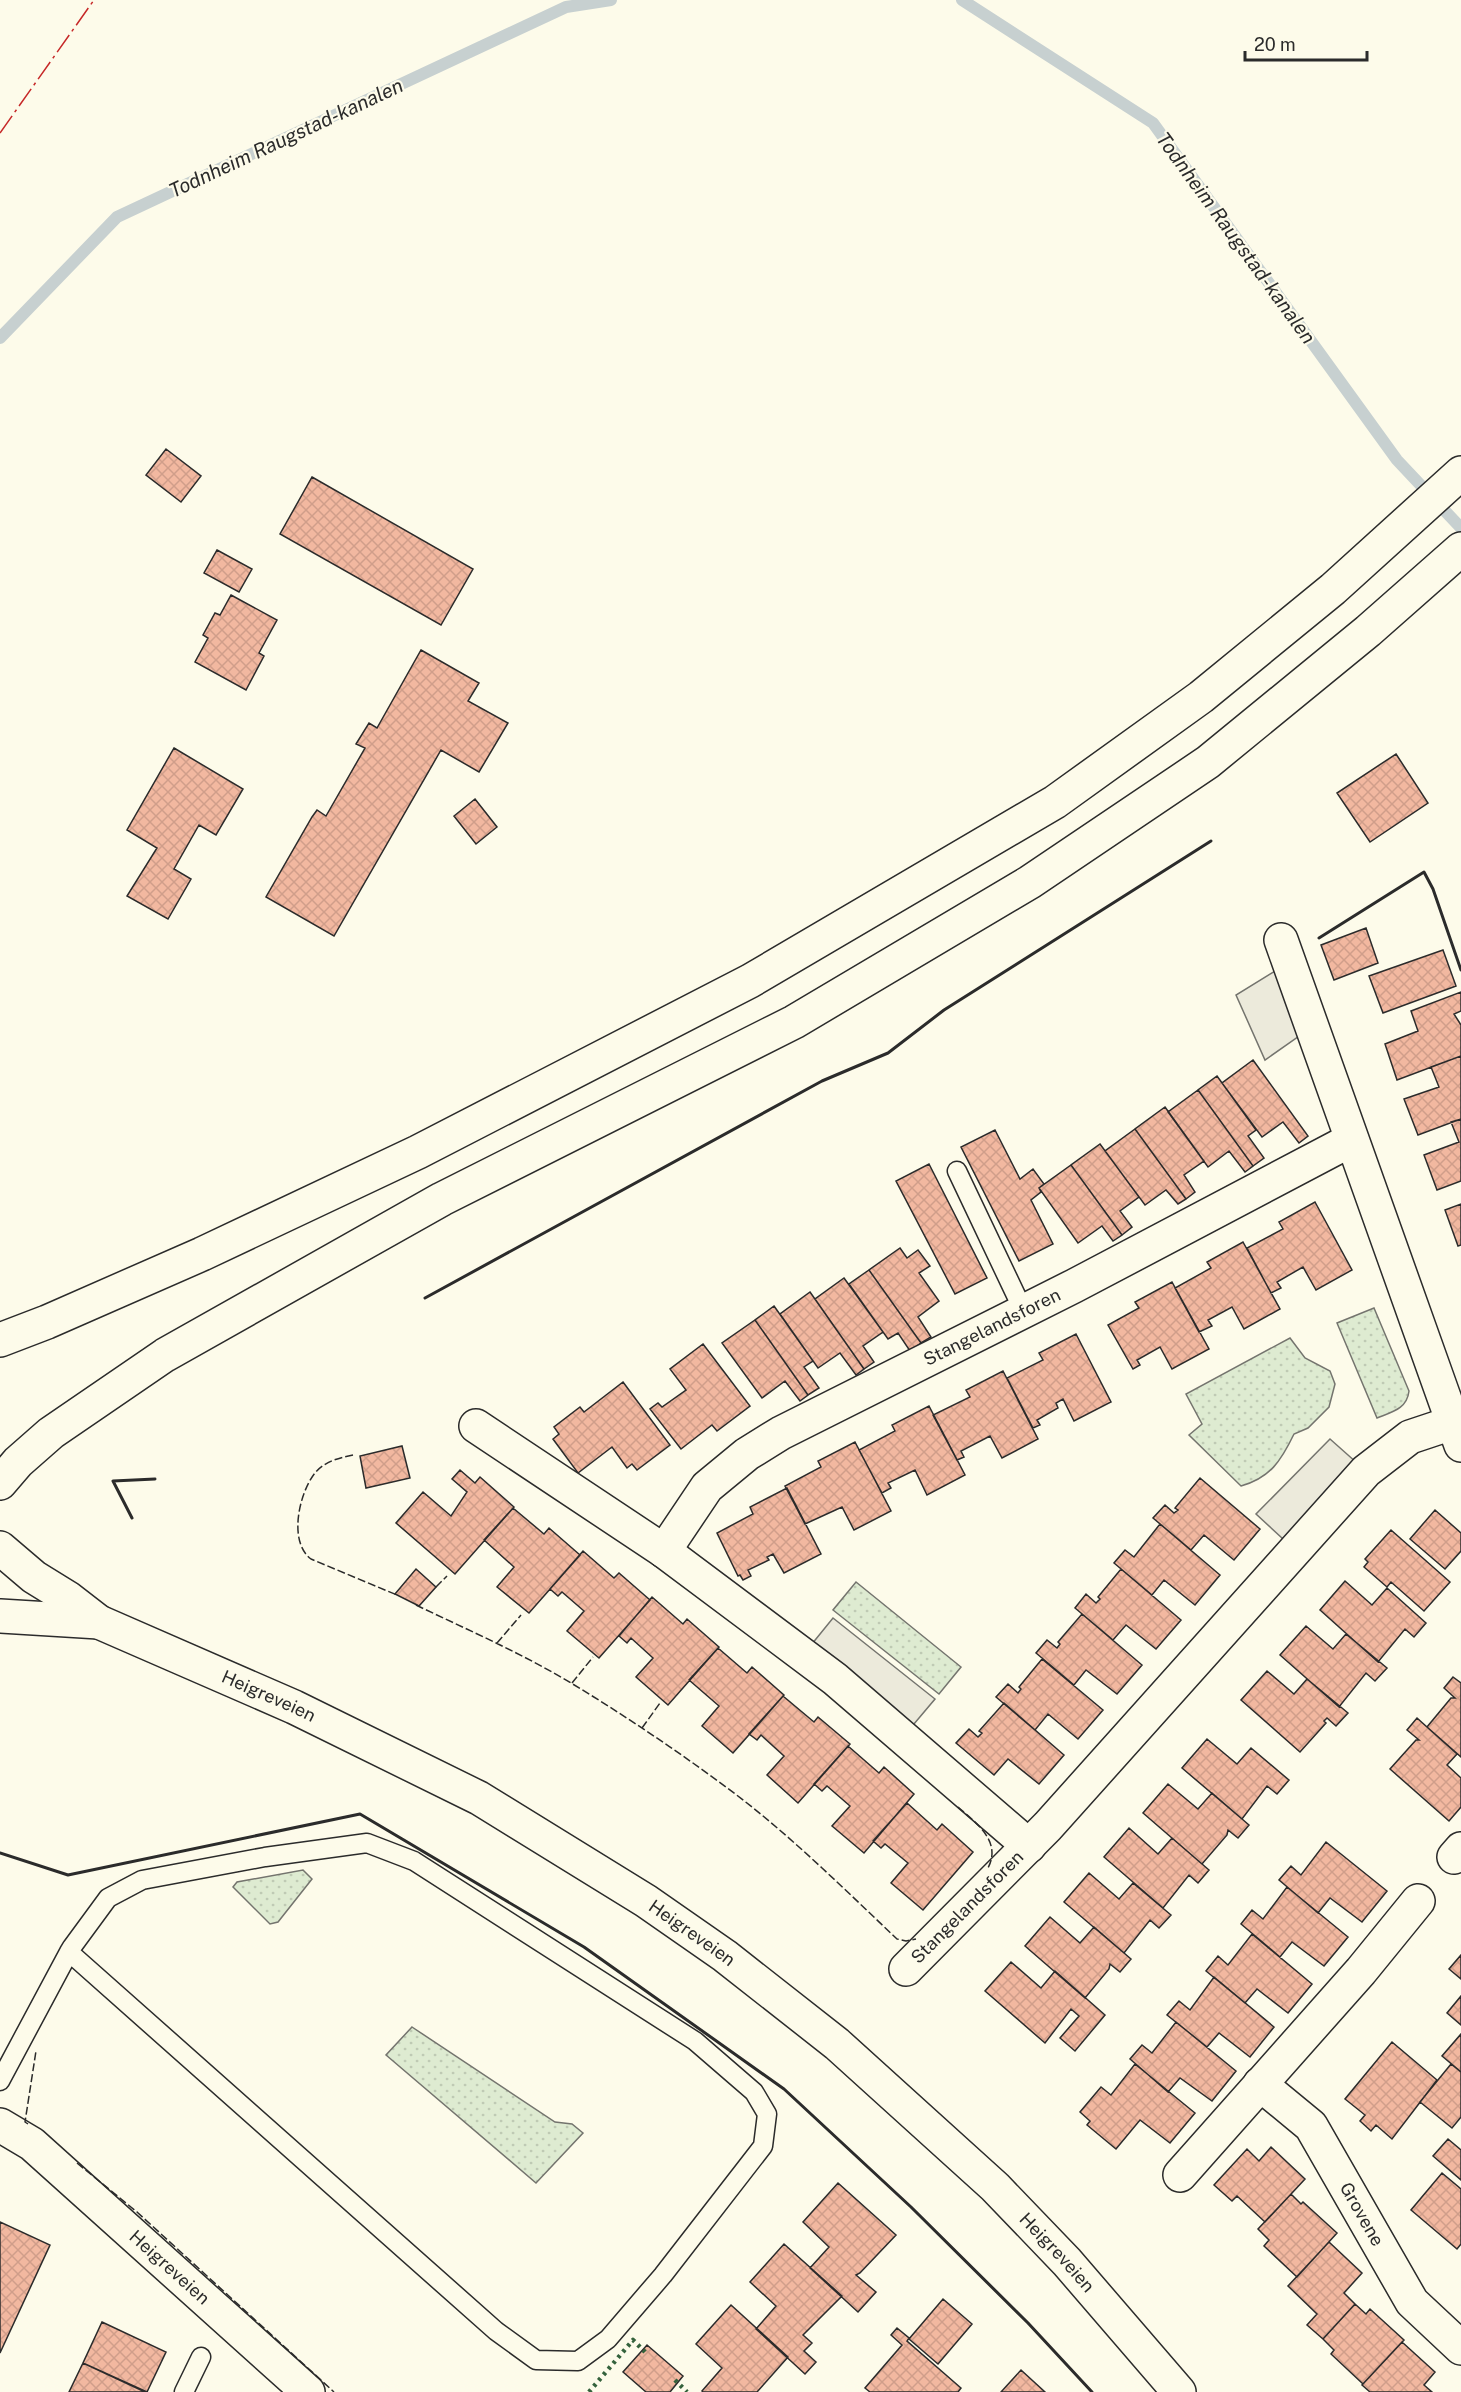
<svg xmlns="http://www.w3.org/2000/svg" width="1461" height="2392" font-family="'Public Sans',sans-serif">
<defs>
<pattern id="park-dots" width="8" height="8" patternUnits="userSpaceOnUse" patternTransform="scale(1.5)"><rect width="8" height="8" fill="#deebd1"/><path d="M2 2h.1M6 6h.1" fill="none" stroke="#bfcab4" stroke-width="1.8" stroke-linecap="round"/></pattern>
<pattern id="building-cross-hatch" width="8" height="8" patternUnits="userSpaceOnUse" patternTransform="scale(1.5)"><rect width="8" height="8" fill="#f2b8a0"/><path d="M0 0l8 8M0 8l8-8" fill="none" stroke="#d09e8a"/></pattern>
</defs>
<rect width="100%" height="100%" fill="#fdfbea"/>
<!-- park -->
<path fill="url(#park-dots)" stroke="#74746e" stroke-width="1.5" d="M1374 1308 1409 1391C1407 1409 1392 1412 1377 1418L1337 1323Z
M1290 1338 1305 1358 1330 1371 1335 1384 1329 1407 1308 1428 1294 1434C1281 1461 1270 1478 1241 1486L1189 1435 1202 1424 1186 1394Z
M856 1582 961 1667 939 1694 833 1610Z
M303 1870 312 1879 278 1922 270 1924 233 1887 237 1882Z
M412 2027 555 2122 572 2124 583 2133 536 2183 386 2055Z"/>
<!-- parking -->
<path fill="#eceadb" stroke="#74746e" stroke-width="1.5" d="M1288 963 1312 1027 1265 1060 1236 995Z
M1330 1439 1366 1471 1295 1550 1256 1514Z
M833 1618 935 1699 903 1737 803 1655Z"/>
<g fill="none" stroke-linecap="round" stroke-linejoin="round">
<!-- stream -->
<path stroke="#c7d0d0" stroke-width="12" d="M962 0 1153 123 1397 460 1461 528
M0 338 117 217 566 7 611 0"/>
</g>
<!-- building -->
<path fill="url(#building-cross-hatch)" stroke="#2b2b2b" stroke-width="1.5" d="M166 449 201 476 181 502 146 475Z
M312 477 473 569 441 625 280 534Z
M217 550 252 569 239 592 204 573Z
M231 595 277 620 259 653 264 656 246 690 195 662 208 638 203 635 215 613 220 615Z
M421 650 479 683 468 701 508 723 479 772 441 750 334 936 266 897 312 817 317 810 326 816 365 748 356 744 369 723 377 728Z
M174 748 243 789 216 835 199 825 174 869 191 879 168 919 127 896 157 848 127 830Z
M1396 754 1428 803 1370 842 1337 793Z
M475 799 497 827 476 844 454 816Z
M1366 928 1378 963 1334 980 1321 945Z
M1443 950 1456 986 1383 1013 1369 976Z
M1461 992V1011L1454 1014 1461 1025V1056L1397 1080 1385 1044 1418 1031 1411 1011Z
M1461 1056V1119L1418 1135 1404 1099 1439 1087 1431 1067Z
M1253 1060 1308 1136 1299 1143 1283 1122 1262 1137 1222 1083Z
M1217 1076 1256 1130 1248 1136 1264 1158 1253 1166 1198 1090Z
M1198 1090 1253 1166 1245 1172 1229 1151 1208 1167 1168 1112Z
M1165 1107 1204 1161 1184 1175 1195 1192 1186 1199 1135 1129Z
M1461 1119V1181L1437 1190 1424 1155 1459 1142 1451 1122Z
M1135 1129 1186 1199 1178 1204 1166 1190 1145 1205 1105 1151Z
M995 1130 1020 1179 1033 1169 1044 1184 1039 1188 1041 1192 1031 1200 1053 1244 1019 1261 961 1147Z
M1100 1144 1139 1197 1120 1211 1132 1227 1122 1235 1071 1165Z
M929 1164 987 1278 955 1294 896 1181Z
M1071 1165 1122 1235 1113 1241 1102 1226 1078 1243 1039 1188Z
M1315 1202 1352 1270 1316 1290 1303 1267 1277 1282 1281 1288 1271 1293 1247 1248 1283 1229 1279 1222Z
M1461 1204V1245L1458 1246 1445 1210Z
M1243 1242 1280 1309 1244 1329 1232 1307 1208 1320 1212 1326 1199 1332 1175 1288 1211 1268 1207 1262Z
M900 1248 907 1258 918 1250 930 1266 919 1273 939 1301 918 1317 931 1337 921 1343 869 1270Z
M869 1270 921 1343 910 1351 898 1333 888 1339 849 1284Z
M844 1278 883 1332 863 1346 874 1362 864 1369 815 1299Z
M1172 1282 1209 1349 1172 1369 1160 1347 1137 1360 1140 1365 1133 1369 1108 1325 1139 1308 1135 1302Z
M810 1292 864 1369 856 1375 840 1353 818 1368 780 1314Z
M774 1306 813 1361 804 1367 819 1388 808 1395 755 1320Z
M755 1320 808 1395 800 1401 785 1381 762 1398 722 1343Z
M1076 1334 1111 1402 1074 1421 1063 1399 1056 1403 1058 1408 1037 1420 1040 1425 1033 1428 1007 1378 1043 1360 1039 1353Z
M703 1344 750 1406 717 1431 712 1425 681 1449 650 1409 658 1403 662 1407 686 1390 670 1369Z
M1003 1371 1038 1439 1002 1458 990 1436 961 1451 964 1457 957 1460 933 1415 970 1397 966 1390Z
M623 1382 670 1445 637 1470 632 1464 627 1468 612 1447 578 1473 553 1439 559 1434 554 1427 580 1407 584 1412Z
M929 1406 965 1475 927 1495 915 1470 888 1483 891 1488 882 1493 859 1450 895 1431 892 1425Z
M855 1442 891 1511 854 1530 842 1507 805 1524 785 1486 821 1467 818 1461Z
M402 1446 410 1478 366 1488 360 1456Z
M460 1470 475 1483 480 1477 514 1507 455 1574 396 1523 423 1492 451 1516 467 1492 452 1479Z
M1200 1478 1260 1529 1234 1560 1204 1535 1191 1550 1153 1518 1165 1505 1174 1513 1178 1510 1175 1508Z
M787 1488 821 1554 784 1573 773 1554 767 1557 769 1560 748 1570 751 1576 743 1580 740 1575 738 1576 717 1533 753 1514 750 1507Z
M513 1508 544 1534 549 1528 580 1555 529 1613 497 1587 514 1567 484 1540Z
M1435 1510 1461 1533V1551L1445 1569 1410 1539Z
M1160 1524 1220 1575 1195 1605 1164 1580 1152 1595 1114 1563 1125 1550 1134 1557Z
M1391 1530 1450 1582 1424 1611 1391 1582 1387 1587 1364 1567 1368 1562 1365 1559Z
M583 1551 614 1578 619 1573 650 1600 599 1658 567 1631 584 1611 562 1592 558 1596 550 1589Z
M416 1569 436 1587 419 1606 395 1594Z
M1121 1569 1181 1620 1156 1649 1126 1625 1113 1640 1075 1608 1086 1594 1096 1603 1100 1599 1098 1597Z
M1345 1581 1372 1605 1387 1588 1426 1623 1414 1637 1405 1629 1378 1662 1320 1610Z
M652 1597 683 1624 687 1619 719 1647 668 1705 636 1677 653 1658 631 1638 627 1643 619 1636Z
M1082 1614 1142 1665 1117 1694 1086 1670 1074 1685 1036 1653 1047 1640 1057 1648 1060 1644 1058 1642Z
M1306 1626 1333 1649 1346 1634 1387 1668 1375 1681 1366 1673 1339 1707 1280 1655Z
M718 1648 747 1673 752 1667 784 1695 733 1753 702 1726 719 1706 689 1680Z
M1042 1659 1103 1710 1078 1739 1048 1714 1035 1730 996 1697 1008 1684 1018 1693 1021 1689 1019 1687Z
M1267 1671 1294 1694 1307 1679 1348 1713 1336 1726 1327 1718 1324 1721 1326 1723 1300 1752 1241 1700Z
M1453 1677 1461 1683V1757L1427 1727 1451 1698H1455L1444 1688Z
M783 1696 814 1722 818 1717 850 1744 798 1803 767 1775 784 1756 761 1735 757 1740 749 1734Z
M1004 1703 1064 1755 1039 1784 1008 1759 994 1775 956 1743 969 1729 978 1737 982 1733 979 1731Z
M1417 1718 1457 1754 1447 1765 1461 1778V1807L1449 1821 1390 1769 1416 1740H1419L1407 1730Z
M1207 1739 1237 1764 1251 1748 1289 1780 1277 1794 1267 1786 1242 1819 1182 1768Z
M848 1746 879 1773 884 1767 914 1794 864 1853 832 1826 850 1806 827 1786 822 1791 814 1784Z
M1168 1784 1198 1809 1212 1793 1249 1825 1238 1838 1228 1830 1227 1835 1202 1864 1143 1813Z
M907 1803 937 1830 942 1824 973 1852 923 1910 891 1883 908 1863 885 1844 881 1848 873 1841Z
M1129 1828 1158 1854 1172 1838 1209 1870 1198 1883 1189 1875 1163 1908 1104 1857Z
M1326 1842 1387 1891 1362 1922 1330 1898 1318 1913 1279 1880 1291 1866 1301 1875Z
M1089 1873 1119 1899 1133 1883 1171 1915 1159 1928 1150 1920 1124 1953 1064 1902Z
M1287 1887 1348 1937 1324 1966 1292 1942 1280 1957 1241 1924 1252 1910 1263 1919Z
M1050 1917 1080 1943 1094 1927 1131 1959 1120 1972 1110 1964 1109 1969 1085 1998 1025 1946Z
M1252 1934 1312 1984 1288 2013 1257 1989 1245 2003 1206 1971 1218 1956 1228 1965Z
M1461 1955V1979L1449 1969Z
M1011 1962 1041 1988 1055 1971 1105 2015 1075 2051 1060 2038 1079 2016 1071 2009 1045 2043 985 1991Z
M1214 1977 1274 2027 1250 2057 1219 2033 1207 2047 1167 2015 1179 2001 1190 2010Z
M1461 1996V2025L1447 2013Z
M1176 2022 1236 2071 1212 2101 1180 2078 1168 2092 1130 2059 1142 2045 1152 2053Z
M1461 2034V2072L1442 2056Z
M1392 2042 1437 2080 1392 2139 1376 2125 1371 2131 1360 2121 1365 2115 1345 2099Z
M1135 2064 1195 2113 1170 2143 1140 2120 1116 2149 1087 2125 1090 2121 1080 2112 1101 2087 1111 2095Z
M1451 2064 1461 2072V2117L1452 2128 1420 2102Z
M1448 2139 1461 2150V2180L1433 2156Z
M1271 2147 1305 2179 1265 2222 1237 2196 1232 2201 1214 2185 1247 2149 1259 2161Z
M1442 2173 1461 2189V2244L1457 2249 1411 2210Z
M838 2183 896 2235 860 2273 856 2275 876 2292 858 2312 810 2268 829 2247 803 2222Z
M1291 2194 1301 2204 1303 2202 1337 2233 1297 2277 1264 2246 1269 2240 1258 2229Z
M0 2222 50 2245 0 2353Z
M1329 2242 1362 2273 1344 2293 1355 2304 1323 2339 1307 2325 1317 2314 1288 2286Z
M784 2244 842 2296 803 2335 812 2343 804 2351 816 2362 805 2374 756 2329 776 2306 750 2282Z
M943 2299 972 2324 938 2364 909 2339Z
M1355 2304 1366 2314 1370 2309 1404 2340 1363 2384 1331 2354 1334 2350 1323 2339Z
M731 2305 788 2357 757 2392H703L702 2391 722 2368 696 2344Z
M102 2322 166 2352 147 2392 83 2363Z
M897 2328 909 2338 907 2341 961 2388 958 2392H870L865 2388 902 2345 891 2335Z
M1402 2342 1435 2372 1424 2385 1432 2392H1370L1362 2385Z
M647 2345 683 2376 670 2392H646L623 2372Z
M83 2363 145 2392H69Z
M1021 2370 1045 2392H1001Z"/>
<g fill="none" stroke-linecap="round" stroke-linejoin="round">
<defs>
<path id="lane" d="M957 1171 1023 1310
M0 2081 69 1952 72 1947 108 1898 142 1880 265 1857 367 1843 414 1861 695 2041 754 2092 767 2114 763 2146 663 2275 608 2339 578 2361 536 2360 496 2331 69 1952
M184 2392 201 2357"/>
<g id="street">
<path d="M1281 940 1461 1445"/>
<path d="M476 1426 664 1551 835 1679 1029 1846"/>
<path id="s1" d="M664 1551 707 1487 747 1454 781 1433 1074 1286 1351 1140"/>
<path d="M1454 1857 1461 1849"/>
<path id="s2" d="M906 1969 1048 1826 1366 1471 1410 1437 1452 1423"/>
<path id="s3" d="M1260 2084 1311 2126 1412 2302 1461 2348"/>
<path id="s4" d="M0 2125 32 2144 308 2392"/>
<path d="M1180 2175 1361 1971 1418 1901"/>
</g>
<g id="secondary">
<path id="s5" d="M0 1548 34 1577 68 1598 99 1622 294 1707 479 1798 646 1901 725 1956 837 2044 995 2187 1067 2262 1179 2392"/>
<path d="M0 1616 99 1622"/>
</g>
<path id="highway" d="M0 1340 47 1322 202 1254 418 1152 750 981 1055 802 1201 697 1333 589 1461 473
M0 1483 18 1462 51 1433 165 1355 442 1199 794 1022 1030 882 1208 762 1368 631 1461 549"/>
</defs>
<!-- lane casing -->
<use href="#lane" stroke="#2b2b2b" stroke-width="21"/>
<!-- street casing -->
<use href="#street" stroke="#2b2b2b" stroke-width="36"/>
<!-- secondary casing -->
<use href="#secondary" stroke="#2b2b2b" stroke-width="36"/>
<!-- highway casing -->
<use href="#highway" stroke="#2b2b2b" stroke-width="36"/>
<!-- lane -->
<use href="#lane" stroke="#fdfbea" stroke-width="18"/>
<!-- street -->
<use href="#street" stroke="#fdfbea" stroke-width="33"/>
<!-- secondary -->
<use href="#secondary" stroke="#fdfbea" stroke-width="33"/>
<!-- highway -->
<use href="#highway" stroke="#fdfbea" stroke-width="33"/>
<!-- hedge -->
<path stroke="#34623c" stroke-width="4.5" stroke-dasharray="3 4.5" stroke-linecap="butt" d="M675 2380 687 2392
M589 2392 633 2340 645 2352"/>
<!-- fence -->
<path stroke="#2b2b2b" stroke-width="1.5" stroke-dasharray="8 3" stroke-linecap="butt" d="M353 1455C339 1458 325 1461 315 1473 299 1493 288 1542 311 1559L397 1595
M436 1587 447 1576
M416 1605C468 1630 521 1653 571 1683 624 1715 676 1750 726 1787 787 1832 842 1887 897 1939L906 1941 916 1939
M497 1643 521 1615
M572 1683 593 1657
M642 1728 660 1703
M958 1807C976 1823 1002 1841 988 1868
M28 2124 25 2122 36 2051
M77 2163 137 2212 334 2392"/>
<!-- wall -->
<path stroke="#2b2b2b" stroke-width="3" d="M1319 938 1424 872 1433 889 1461 970
M425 1298 822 1081 888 1053 944 1010 1211 841
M132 1518 113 1481 155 1479
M0 1853 68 1875 360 1814 584 1947 784 2089 911 2207 1028 2323 1092 2392"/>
<!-- power -->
<path stroke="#c62828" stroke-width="1.5" stroke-dasharray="21 4.5 3 4.5" stroke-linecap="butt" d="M0 133 94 0"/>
</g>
<g text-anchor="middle" stroke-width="4.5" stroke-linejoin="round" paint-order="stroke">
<!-- street labels -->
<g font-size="18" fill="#2b2b2b" stroke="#fdfbea">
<text dy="6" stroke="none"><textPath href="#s1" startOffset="405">Stangelandsforen</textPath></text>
<text dy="6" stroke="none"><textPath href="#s5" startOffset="309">Heigreveien</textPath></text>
<text dy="6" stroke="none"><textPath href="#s2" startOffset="87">Stangelandsforen</textPath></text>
<text dy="6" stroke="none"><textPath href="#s5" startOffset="795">Heigreveien</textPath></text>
<text dy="6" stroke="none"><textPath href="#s3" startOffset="168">Grovene</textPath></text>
<text dy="6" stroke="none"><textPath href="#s5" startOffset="1281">Heigreveien</textPath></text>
<text dy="6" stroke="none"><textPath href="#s4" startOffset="222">Heigreveien</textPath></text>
</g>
<!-- water labels -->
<g font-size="20" font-style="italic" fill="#2b2b2b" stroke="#fdfbea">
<text transform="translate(286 138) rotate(-25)" y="7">Todnheim Raugstad-kanalen</text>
<text transform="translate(1236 238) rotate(54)" y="7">Todnheim Raugstad-kanalen</text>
</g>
</g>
<!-- scale -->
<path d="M1245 51v9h122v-9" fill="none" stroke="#2b2b2b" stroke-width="3"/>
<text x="1254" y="51" font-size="18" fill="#2b2b2b" stroke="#fdfbea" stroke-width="4.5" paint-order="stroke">20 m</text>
</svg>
